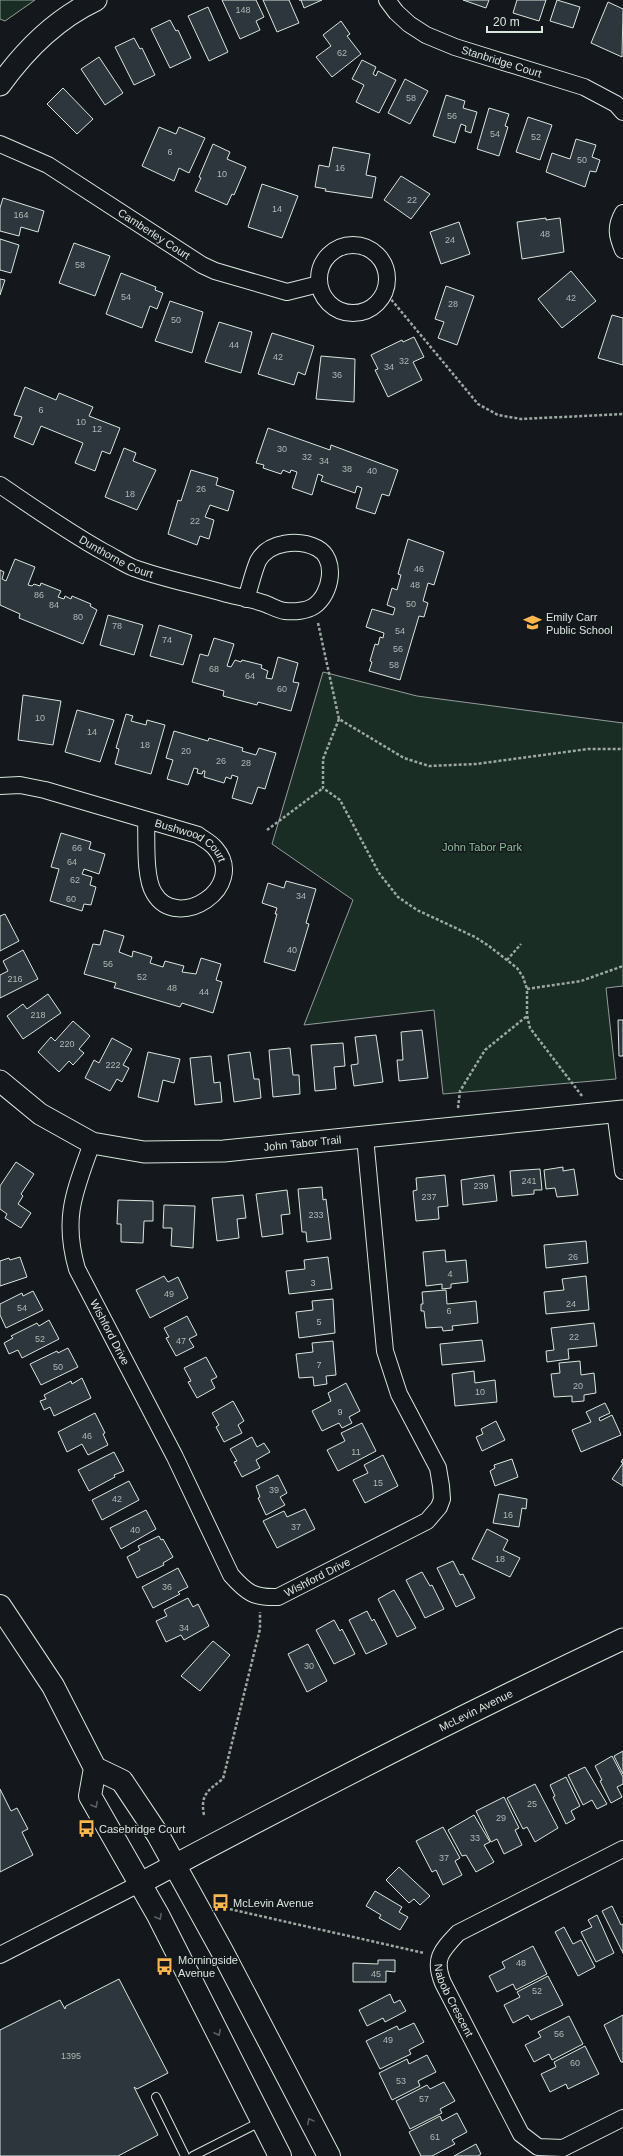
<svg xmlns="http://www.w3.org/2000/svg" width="623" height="2156" font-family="Arial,sans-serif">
<rect width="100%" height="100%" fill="#14181c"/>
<!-- green -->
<path fill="#1a2d24" stroke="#939e99" d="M0 0H35L5 21 0 19Z
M323 672 417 696 623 723V986L606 988 616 1079 443 1094 434 1010 304 1025 353 900 272 844Z"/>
<!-- building -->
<path fill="#2c363c" stroke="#d8e6dc" d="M222 0H256L264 17 256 21 260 30 240 39Z
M263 0H289L299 23 277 32Z
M299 0H322L304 8 301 0Z
M463 0H489L486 8Z
M517 0H546L539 21 513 13Z
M557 0 580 7 573 28 550 21Z
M608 2 623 9 622 57 591 43Z
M208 7 228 52 209 61 188 16Z
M170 20 176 31 178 30 191 58 170 68 151 29Z
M341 21 350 34 347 36 361 54 332 77 316 57 331 46 323 35Z
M134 38 140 49 142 48 155 75 134 85 115 47Z
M99 57 123 93 105 105 81 69Z
M362 60 376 67 373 74 376 76 378 71 396 80 379 113 356 102 364 85 352 79Z
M405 79 428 91 410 124 388 113Z
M63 88 93 119 77 134 47 104Z
M446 95 465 101 463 108 477 112 471 133 465 131 466 126 461 124 455 143 433 136Z
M489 108 509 114 505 126 508 127 499 156 477 149Z
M528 117 552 125 540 160 516 152Z
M159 127 176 134 179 127 205 138 189 173 179 168 174 181 142 166Z
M576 139 596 145 592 157 600 160 596 172 590 171 585 187 546 172 552 153 570 159Z
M213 144 230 152 227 159 246 167 234 195 232 194 227 205 195 191 201 178 199 177Z
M333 147 370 154 366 175 376 177 372 198 325 191 326 189 315 187 319 165 329 167Z
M401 176 430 194 411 219 384 200Z
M262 184 298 196 282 238 248 227Z
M3 198 44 211 38 232 21 227 19 236 0 231V208Z
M546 218V220L560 218 564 252 522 259 517 222Z
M459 222 470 254 441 264 430 232Z
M0 239 19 245 11 273 0 270Z
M74 243 110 256 95 296 59 283Z
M571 271 596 301 562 328 538 299Z
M121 273 156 287 155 290 163 293 157 309 150 306 142 328 106 314Z
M0 279 5 280 0 295Z
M446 286 474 296 457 345 438 338 444 322 435 319Z
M170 301 203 312 192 353 155 341Z
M612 315 623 318V365L598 358Z
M219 322 252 332 241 373 205 362Z
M272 333 314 346 305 375 298 372 294 385 258 374Z
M414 337 424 357 413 362 422 380 388 397 375 370 378 369 371 355 402 340 403 342Z
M321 356 355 359 354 402 316 399Z
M25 387 56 400 59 393 93 407 89 416 120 428 110 454 102 451 95 471 75 463 83 443 41 426 33 445 14 437 22 417 14 415Z
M268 428 330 450 331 445 398 470 389 496 382 494 375 514 356 508 362 488 357 486 355 493 321 481 323 476 318 474 312 495 292 488 297 472 291 470 290 473 283 470 281 474 263 468 264 465 256 463Z
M124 448 136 453 133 461 156 470 137 510 105 497Z
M191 470 218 478 216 485 234 491 228 511 210 505 205 517 214 520 209 539 200 536 197 545 168 534 178 500 181 501Z
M408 539 444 552 434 585 428 583 423 601 428 603 424 617 419 616 400 680 369 671 372 662 370 661 375 644 378 645 380 637 383 638 384 633 366 627 372 609 393 615 395 608 387 605 392 588 397 590 401 575 398 574Z
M15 559 35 567 28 585 32 586 34 584 40 586 41 583 61 591 58 597 64 599 65 596 71 599 72 596 91 604 90 606 97 610 83 644 19 618 20 614 0 605V570L4 572 2 579 6 581Z
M108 615 143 625 134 655 100 645Z
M159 625 192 635 183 665 150 656Z
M214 638 234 644 227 666 231 667 235 660 241 662 242 660 262 665 261 668 268 671 266 678 272 679 278 657 298 663 293 682 299 683 291 711 258 702 257 705 223 696 224 691 192 682 200 654 208 656Z
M23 695 61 701 53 745 18 740Z
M77 710 114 720 100 762 65 752Z
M126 714 133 716 131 721 146 725 147 720 165 725 151 774 115 764 119 749 116 748Z
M174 731 208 741 209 738 243 748 242 751 256 755 259 748 276 753 265 789 258 787 252 804 232 798 238 777 232 775 231 779 226 777 224 783 204 777 205 771H203L202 774 197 773 198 769 194 768 188 785 167 779 173 760 166 758Z
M61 833 91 842 89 849 105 854 99 874 84 869 82 874 92 877 90 885 96 887 91 905 84 904 82 911 50 901 59 869 51 867Z
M286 881 316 889 306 923 309 924 295 971 264 962 277 914H275L277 908 262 903 268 883 284 888Z
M5 914 19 941 0 951V916Z
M104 930 124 936 119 952 132 957 133 951 152 957 150 963 163 967 165 961 184 966 182 972 196 974 201 958 221 964 216 980 222 982 213 1013 182 1003 180 1007 116 988H114L116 983 84 974 93 944 100 945Z
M23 950 38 979 0 998V975L8 971 3 961Z
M48 994 61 1013 23 1039 7 1016 23 1004 27 1009Z
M618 1020H623V1056H619Z
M73 1021 90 1036 79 1049 84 1053 73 1065 69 1061 59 1072 38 1052 51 1037 55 1041Z
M422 1030 428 1078 399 1081 397 1060H403L401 1032Z
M376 1035 383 1082 354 1086 351 1065 358 1064V1060L355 1037Z
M112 1038 132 1049 123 1065 129 1068 122 1082 117 1079 110 1091 85 1078 94 1060 99 1063Z
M343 1043 345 1066 334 1067 336 1089 315 1091 311 1045Z
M290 1048 293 1075H299L300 1094 273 1097 269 1050Z
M148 1052 180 1059 174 1083 163 1080 158 1102 138 1097Z
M250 1052 254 1079H259L261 1098 234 1102 228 1055Z
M211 1056 214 1083 220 1082 222 1102 195 1105 190 1058Z
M16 1162 34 1174 21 1194 23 1196 18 1204 31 1213 21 1228 5 1218 7 1214 0 1209V1186Z
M563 1167V1171L574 1169 578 1195 557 1197 555 1188 546 1189 544 1170Z
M540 1169 542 1190H534V1194L512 1196 510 1171Z
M445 1175 448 1206 438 1207 439 1219 416 1221 413 1191 417 1190 416 1178Z
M494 1175 497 1201 463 1205 461 1180Z
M322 1187 323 1200 326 1199 331 1239 307 1242 306 1232H302L298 1189Z
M287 1190 290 1214 281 1215 283 1234 262 1237 256 1194Z
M243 1195 246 1218 237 1219 239 1238 217 1241 212 1198Z
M118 1200 153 1201V1221H144L143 1243 121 1242V1224H117Z
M164 1205 195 1206 193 1248 171 1246 172 1228H163Z
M586 1241 588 1263 546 1268 544 1245Z
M445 1250 446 1262 466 1260 468 1282 451 1284V1288L442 1289V1284L426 1286 423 1252Z
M20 1257 27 1277 0 1286V1261L9 1258 10 1260Z
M328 1257 332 1289 289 1294 286 1271 305 1269 304 1260Z
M164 1276 168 1282 178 1277 188 1298 150 1318 136 1290Z
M586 1276 589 1310 546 1314 544 1292 564 1290 562 1279Z
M446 1290 447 1304 476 1301 478 1323 452 1326 453 1330 443 1331 442 1327 426 1328 424 1311H421V1304H423L422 1292Z
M33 1291 43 1310 6 1328 0 1315V1304L22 1293 23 1296Z
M333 1299 335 1333 299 1338 296 1312 313 1310 312 1301Z
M187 1316 197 1335 189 1339 194 1347 176 1356 166 1338 169 1337 164 1328Z
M49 1320 59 1339 22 1358 18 1350 9 1354 4 1343 13 1338 11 1336 37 1323 39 1326Z
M594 1323 597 1346 568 1349 569 1359 547 1362 546 1351 554 1350 551 1328Z
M482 1340 485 1361 442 1365 440 1344Z
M333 1341 336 1375 326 1376 327 1384 314 1386 313 1377 299 1378 296 1354 313 1352 312 1343Z
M68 1348 78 1367 41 1385 30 1364 57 1351 58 1353Z
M206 1357 217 1377 211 1380 215 1388 197 1398 188 1382 191 1381 184 1368Z
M580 1361 581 1375 594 1373 596 1393 584 1395V1401L572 1402V1396L554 1397 551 1374 560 1373 559 1363Z
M474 1371 475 1383 495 1380 497 1402 455 1406 452 1374Z
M82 1378 91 1398 54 1416 50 1407 44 1410 40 1401 46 1399 44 1395 71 1381 72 1384Z
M346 1383 360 1411 349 1417 352 1423 342 1428 339 1423 322 1431 312 1411 331 1401 328 1393Z
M233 1401 244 1421 238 1425 242 1433 224 1442 216 1427 219 1425 212 1413Z
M605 1403 610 1413 599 1418 600 1421 612 1415 621 1435 581 1452 572 1430 591 1422 586 1412Z
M95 1413 105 1433 103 1434 108 1445 88 1455 82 1444 67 1452 58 1432Z
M496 1421 505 1440 482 1451 476 1437 483 1434 481 1429Z
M362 1423 376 1451 338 1471 327 1450 345 1441 341 1433Z
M252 1437 257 1447 264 1443 270 1452 256 1460 260 1468 242 1477 234 1462 237 1461 230 1449Z
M114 1452 124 1471 114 1475 115 1477 89 1491 78 1470Z
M383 1455 398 1486 365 1503 353 1480 368 1473 364 1465Z
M512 1459 518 1477 495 1486 490 1471 495 1468 494 1465Z
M623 1459V1486L612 1479 623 1463 621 1462Z
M278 1475 287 1493 280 1497 285 1505 266 1515 258 1498 260 1497 256 1486Z
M129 1481 139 1500 102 1520 92 1500Z
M499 1494 527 1499 526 1509 522 1508 519 1527 493 1523Z
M305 1509 315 1529 277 1548 263 1521 284 1511 287 1517Z
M146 1510 156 1529 121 1549 110 1528Z
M487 1529 508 1540 503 1550 520 1558 510 1577 472 1559Z
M159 1536 161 1540 163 1539 173 1557 163 1563 164 1565 137 1578 127 1557 140 1550 138 1546Z
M453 1561 460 1575 463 1574 475 1598 456 1607 437 1568Z
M178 1568 188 1587 178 1592 180 1594 153 1608 142 1587Z
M422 1572 430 1586 432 1585 444 1609 425 1618 406 1580Z
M394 1590 416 1628 397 1637 378 1599Z
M188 1598 193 1607 198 1604 209 1626 184 1640 181 1635 166 1642 156 1621 167 1616 164 1610Z
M367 1611 372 1621 374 1619 387 1644 366 1654 349 1620Z
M334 1620 340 1631 342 1629 355 1654 334 1664 316 1630Z
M213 1641 230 1655 200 1691 181 1676Z
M308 1644 327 1681 307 1692 288 1654Z
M623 1751V1774L614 1756Z
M612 1756 623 1777V1784L617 1787 622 1797 611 1803 600 1781 602 1780 595 1766Z
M585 1767 607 1804 597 1809 592 1800 583 1805 568 1775Z
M566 1777 580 1806 571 1811 575 1819 566 1824 553 1797 555 1796 550 1785Z
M535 1784 558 1828 535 1842 527 1827 523 1829 507 1798Z
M0 1789 11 1811 17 1808 28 1829 22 1832 33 1855 0 1872Z
M504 1797 519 1828 515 1830 522 1845 504 1854 497 1839 491 1842 476 1811Z
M474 1815 490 1842 484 1845 494 1862 476 1872 466 1855 462 1856 448 1830Z
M443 1827 460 1858 455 1861 462 1875 443 1885 436 1870 432 1872 416 1841Z
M399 1867 430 1896 420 1905 414 1899 409 1903 386 1880Z
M375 1891 402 1907 399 1912 408 1917 400 1930 379 1918 381 1915 366 1906Z
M612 1906 621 1925 623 1924V1953L602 1911Z
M597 1915 614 1953 596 1962 581 1932 592 1927 588 1920Z
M564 1927 573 1944 581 1940 595 1967 578 1976 555 1932Z
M533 1946 547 1974 516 1990 513 1984 497 1992 489 1976 505 1968 502 1962Z
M378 1960H395V1972L386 1971V1982H353V1963L378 1964Z
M548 1976 563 2005 531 2020 528 2015 513 2023 504 2005 520 1997 517 1992Z
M119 1979 168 2073 137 2089 134 2087 158 2135 118 2156H0V2030L60 2000 65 2009 66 2006Z
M390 1994 394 2003 400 2000 406 2011 385 2022 383 2018 367 2026 359 2010Z
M623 2015V2062H621L604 2025Z
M569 2016 583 2044 552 2060 549 2054 534 2062 525 2045 541 2037 538 2032Z
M414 2023 424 2042 409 2050 411 2054 380 2069 366 2041 397 2026 399 2030Z
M585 2046 599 2074 568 2089 566 2084 550 2092 541 2074 556 2067 554 2062Z
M427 2055 436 2072 418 2081 420 2086 392 2100 379 2073 407 2059 409 2064Z
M444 2082 455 2101 440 2109 442 2113 410 2129 396 2101 427 2085 430 2089Z
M457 2113 467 2132 452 2140 455 2144 432 2156H421L409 2132 440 2116 442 2121Z
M476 2144 481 2154 478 2156H454Z"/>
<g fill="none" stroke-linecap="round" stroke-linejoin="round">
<defs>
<path id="service" d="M156 2097 185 2156
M193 2156 262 2121"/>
<g id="minor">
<path id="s1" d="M387 0 396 12 409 24 426 35 455 47 584 87 616 104 623 112"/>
<path id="s2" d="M0 144 48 165 202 265 215 271 287 292 319 284"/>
<path d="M623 213C615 227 617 236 623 250"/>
<circle cx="353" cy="279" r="34"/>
<path id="s3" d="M0 485C34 508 68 532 104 552 114 557 124 564 134 568 164 579 196 585 227 594 239 597 251 599 263 603 270 605 277 610 285 611 294 612 307 611 314 606 331 595 338 559 317 548 299 539 269 541 258 561 253 573 250 587 246 599"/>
<path id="s4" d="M0 786 20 785 45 790 198 835C203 839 210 842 215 848 249 887 177 933 154 893 144 877 147 839 146 820"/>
<path d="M615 1111 623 1171"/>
<path id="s5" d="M92 1143C75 1191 62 1217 77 1269L175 1457 231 1575C247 1593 254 1598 278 1597L427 1521 439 1507 442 1499 441 1486 438 1468 399 1394 385 1351 365 1137"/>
<path id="s6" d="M623 1849 458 1933C441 1951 433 1959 443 1983L521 2134 538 2147 563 2148 623 2118"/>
<path d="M0 1955 139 1884"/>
</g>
<g id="tertiary">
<path d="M0 85C25 50 58 18 96 0"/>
<path id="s7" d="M0 1081 40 1114 92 1143 144 1152 224 1151 623 1111"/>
<path id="s8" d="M139 1884C298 1799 460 1716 623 1639"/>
</g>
<path id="secondary" d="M0 1606 53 1686 95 1768 122 1781 158 1835 222 1951 329 2156
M95 1768 90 1796 158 1915 280 2156"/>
</defs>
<!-- service casing -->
<use href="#service" stroke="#d8e6dc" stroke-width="10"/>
<!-- minor casing -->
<use href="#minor" stroke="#d8e6dc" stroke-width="18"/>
<!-- tertiary casing -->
<use href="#tertiary" stroke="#d8e6dc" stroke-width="23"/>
<!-- secondary casing -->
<use href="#secondary" stroke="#d8e6dc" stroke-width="24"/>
<!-- path -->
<path stroke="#9da8a2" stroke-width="2.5" stroke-dasharray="3 2" stroke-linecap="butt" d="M385 292 478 404 498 415 521 419 623 414
M318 623 339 719 404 758 429 766 476 764 588 749H623
M339 719 323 759V788L340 800 379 873 398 897 417 910 475 937 489 946 517 968 523 977 527 989
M267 830 323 788
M507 960 521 944
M582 1096 530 1028 527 1015V989L581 981 623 966
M458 1108 460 1091 485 1050 527 1016
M204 1815C200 1795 208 1790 223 1779L260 1629V1612
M225 1908 424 1953"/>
<!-- service -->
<use href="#service" stroke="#14181c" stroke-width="8"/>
<!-- minor -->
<use href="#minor" stroke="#14181c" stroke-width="16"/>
<!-- tertiary -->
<use href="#tertiary" stroke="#14181c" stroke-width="21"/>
<!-- secondary -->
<use href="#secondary" stroke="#14181c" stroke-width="22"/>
</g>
<!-- one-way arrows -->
<defs><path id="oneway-chevron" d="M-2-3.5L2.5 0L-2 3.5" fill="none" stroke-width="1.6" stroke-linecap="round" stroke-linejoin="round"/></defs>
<g stroke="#59605f">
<use href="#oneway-chevron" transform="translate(95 1805) rotate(61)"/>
<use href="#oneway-chevron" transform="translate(159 1917) rotate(61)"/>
<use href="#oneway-chevron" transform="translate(218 2033) rotate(63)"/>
<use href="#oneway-chevron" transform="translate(310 2121) rotate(-118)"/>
</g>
<!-- icons -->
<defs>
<symbol id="school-bare" viewBox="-9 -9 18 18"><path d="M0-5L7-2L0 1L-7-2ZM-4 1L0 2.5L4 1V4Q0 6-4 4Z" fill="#ffb74d" stroke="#14181c" stroke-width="2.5" paint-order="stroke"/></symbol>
<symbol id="bus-bare" viewBox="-9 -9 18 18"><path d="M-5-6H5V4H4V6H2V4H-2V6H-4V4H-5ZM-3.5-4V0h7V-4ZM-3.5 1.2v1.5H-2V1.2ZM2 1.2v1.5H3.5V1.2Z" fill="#ffb74d" stroke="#14181c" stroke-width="2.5" paint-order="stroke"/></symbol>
</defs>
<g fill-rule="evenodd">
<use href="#school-bare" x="520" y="610" width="25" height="25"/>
<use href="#bus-bare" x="74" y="1816" width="25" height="25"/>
<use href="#bus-bare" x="208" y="1890" width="25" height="25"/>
<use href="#bus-bare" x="152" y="1954" width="25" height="25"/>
</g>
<g text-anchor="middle" stroke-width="3" stroke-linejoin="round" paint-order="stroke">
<!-- number labels -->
<g font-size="9" fill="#adbab4">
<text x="243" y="13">148</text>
<text x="342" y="56">62</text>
<text x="411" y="101">58</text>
<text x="452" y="119">56</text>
<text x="495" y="137">54</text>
<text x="536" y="140">52</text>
<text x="170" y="155">6</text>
<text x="582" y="163">50</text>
<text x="340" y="171">16</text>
<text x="222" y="177">10</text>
<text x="412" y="203">22</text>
<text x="277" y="212">14</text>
<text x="21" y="218">164</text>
<text x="545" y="237">48</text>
<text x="450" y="243">24</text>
<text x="80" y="268">58</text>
<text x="126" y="300">54</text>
<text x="571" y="301">42</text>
<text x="453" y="307">28</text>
<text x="176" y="323">50</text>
<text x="234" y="348">44</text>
<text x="278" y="360">42</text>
<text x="404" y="364">32</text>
<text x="389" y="370">34</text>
<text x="337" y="378">36</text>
<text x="41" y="413">6</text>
<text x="81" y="425">10</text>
<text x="97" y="432">12</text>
<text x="282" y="452">30</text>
<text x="307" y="460">32</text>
<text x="324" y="464">34</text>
<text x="347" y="472">38</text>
<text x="372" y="474">40</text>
<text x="201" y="492">26</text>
<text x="130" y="497">18</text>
<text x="195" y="524">22</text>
<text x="419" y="572">46</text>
<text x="415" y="588">48</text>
<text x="39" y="598">86</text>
<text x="411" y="607">50</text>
<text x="54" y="608">84</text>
<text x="78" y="620">80</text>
<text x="117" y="629">78</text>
<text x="400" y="634">54</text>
<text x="167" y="643">74</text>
<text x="398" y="652">56</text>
<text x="394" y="668">58</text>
<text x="214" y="672">68</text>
<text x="250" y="679">64</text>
<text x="282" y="692">60</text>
<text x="40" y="721">10</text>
<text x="92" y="735">14</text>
<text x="145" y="748">18</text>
<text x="186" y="754">20</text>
<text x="221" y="764">26</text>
<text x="246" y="766">28</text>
<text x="77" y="851">66</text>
<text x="72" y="865">64</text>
<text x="75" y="883">62</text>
<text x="301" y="899">34</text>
<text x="71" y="902">60</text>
<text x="292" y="953">40</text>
<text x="108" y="967">56</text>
<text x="142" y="980">52</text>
<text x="15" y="982">216</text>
<text x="172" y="991">48</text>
<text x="204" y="995">44</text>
<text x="38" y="1018">218</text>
<text x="67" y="1047">220</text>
<text x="113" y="1068">222</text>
<text x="529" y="1184">241</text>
<text x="481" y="1189">239</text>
<text x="429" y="1200">237</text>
<text x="316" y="1218">233</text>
<text x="573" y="1260">26</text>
<text x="450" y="1277">4</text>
<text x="313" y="1286">3</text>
<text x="169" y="1297">49</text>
<text x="571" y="1307">24</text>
<text x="22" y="1311">54</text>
<text x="449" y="1314">6</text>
<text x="319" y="1325">5</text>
<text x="574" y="1340">22</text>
<text x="40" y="1342">52</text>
<text x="181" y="1344">47</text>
<text x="319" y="1368">7</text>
<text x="58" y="1370">50</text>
<text x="578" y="1389">20</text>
<text x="480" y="1395">10</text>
<text x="340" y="1415">9</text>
<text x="87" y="1439">46</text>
<text x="356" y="1455">11</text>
<text x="378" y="1486">15</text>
<text x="274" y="1493">39</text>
<text x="117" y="1502">42</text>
<text x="508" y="1518">16</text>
<text x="296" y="1530">37</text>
<text x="135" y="1533">40</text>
<text x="500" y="1562">18</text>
<text x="167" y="1590">36</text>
<text x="184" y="1631">34</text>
<text x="309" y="1669">30</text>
<text x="532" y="1807">25</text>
<text x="501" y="1821">29</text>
<text x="475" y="1841">33</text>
<text x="444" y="1861">37</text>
<text x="521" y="1966">48</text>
<text x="376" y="1977">45</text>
<text x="537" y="1994">52</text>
<text x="559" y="2037">56</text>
<text x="388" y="2043">49</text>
<text x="71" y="2059">1395</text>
<text x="575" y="2066">60</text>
<text x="401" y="2084">53</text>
<text x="424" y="2102">57</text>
<text x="435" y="2140">61</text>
</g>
<!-- street labels -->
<g font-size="11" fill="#d8e6dc" stroke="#14181c">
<text dy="4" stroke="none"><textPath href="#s1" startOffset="133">Stanbridge Court</textPath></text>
<text dy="4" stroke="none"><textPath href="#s2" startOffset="179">Camberley Court</textPath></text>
<text dy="4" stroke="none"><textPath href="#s3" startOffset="137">Dunthorne Court</textPath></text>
<text dy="4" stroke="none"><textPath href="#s4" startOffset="201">Bushwood Court</textPath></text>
<text dy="4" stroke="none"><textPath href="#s7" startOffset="323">John Tabor Trail</textPath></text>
<text dy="4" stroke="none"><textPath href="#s5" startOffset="201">Wishford Drive</textPath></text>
<text dy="4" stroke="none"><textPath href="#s5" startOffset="571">Wishford Drive</textPath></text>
<text dy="4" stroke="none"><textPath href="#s8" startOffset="379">McLevin Avenue</textPath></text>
<text dy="4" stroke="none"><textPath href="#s6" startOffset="262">Nabob Crescent</textPath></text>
</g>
<!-- poi labels -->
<g font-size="11" fill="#d8e6dc" stroke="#14181c" text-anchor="start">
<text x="546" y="621">Emily Carr<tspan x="546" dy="13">Public School</tspan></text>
<text x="99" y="1833">Casebridge Court</text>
<text x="233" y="1907">McLevin Avenue</text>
<text x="178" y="1964">Morningside<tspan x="178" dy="13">Avenue</tspan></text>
</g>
<!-- park labels -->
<g font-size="11" fill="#8ac095" stroke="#14181c">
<text x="482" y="851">John Tabor Park</text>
</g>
</g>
<!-- scale -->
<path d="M487 26v6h55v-6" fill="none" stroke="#d8e6dc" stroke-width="2"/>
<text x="493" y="26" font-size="12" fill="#d8e6dc" stroke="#14181c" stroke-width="3" paint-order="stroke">20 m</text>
</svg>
